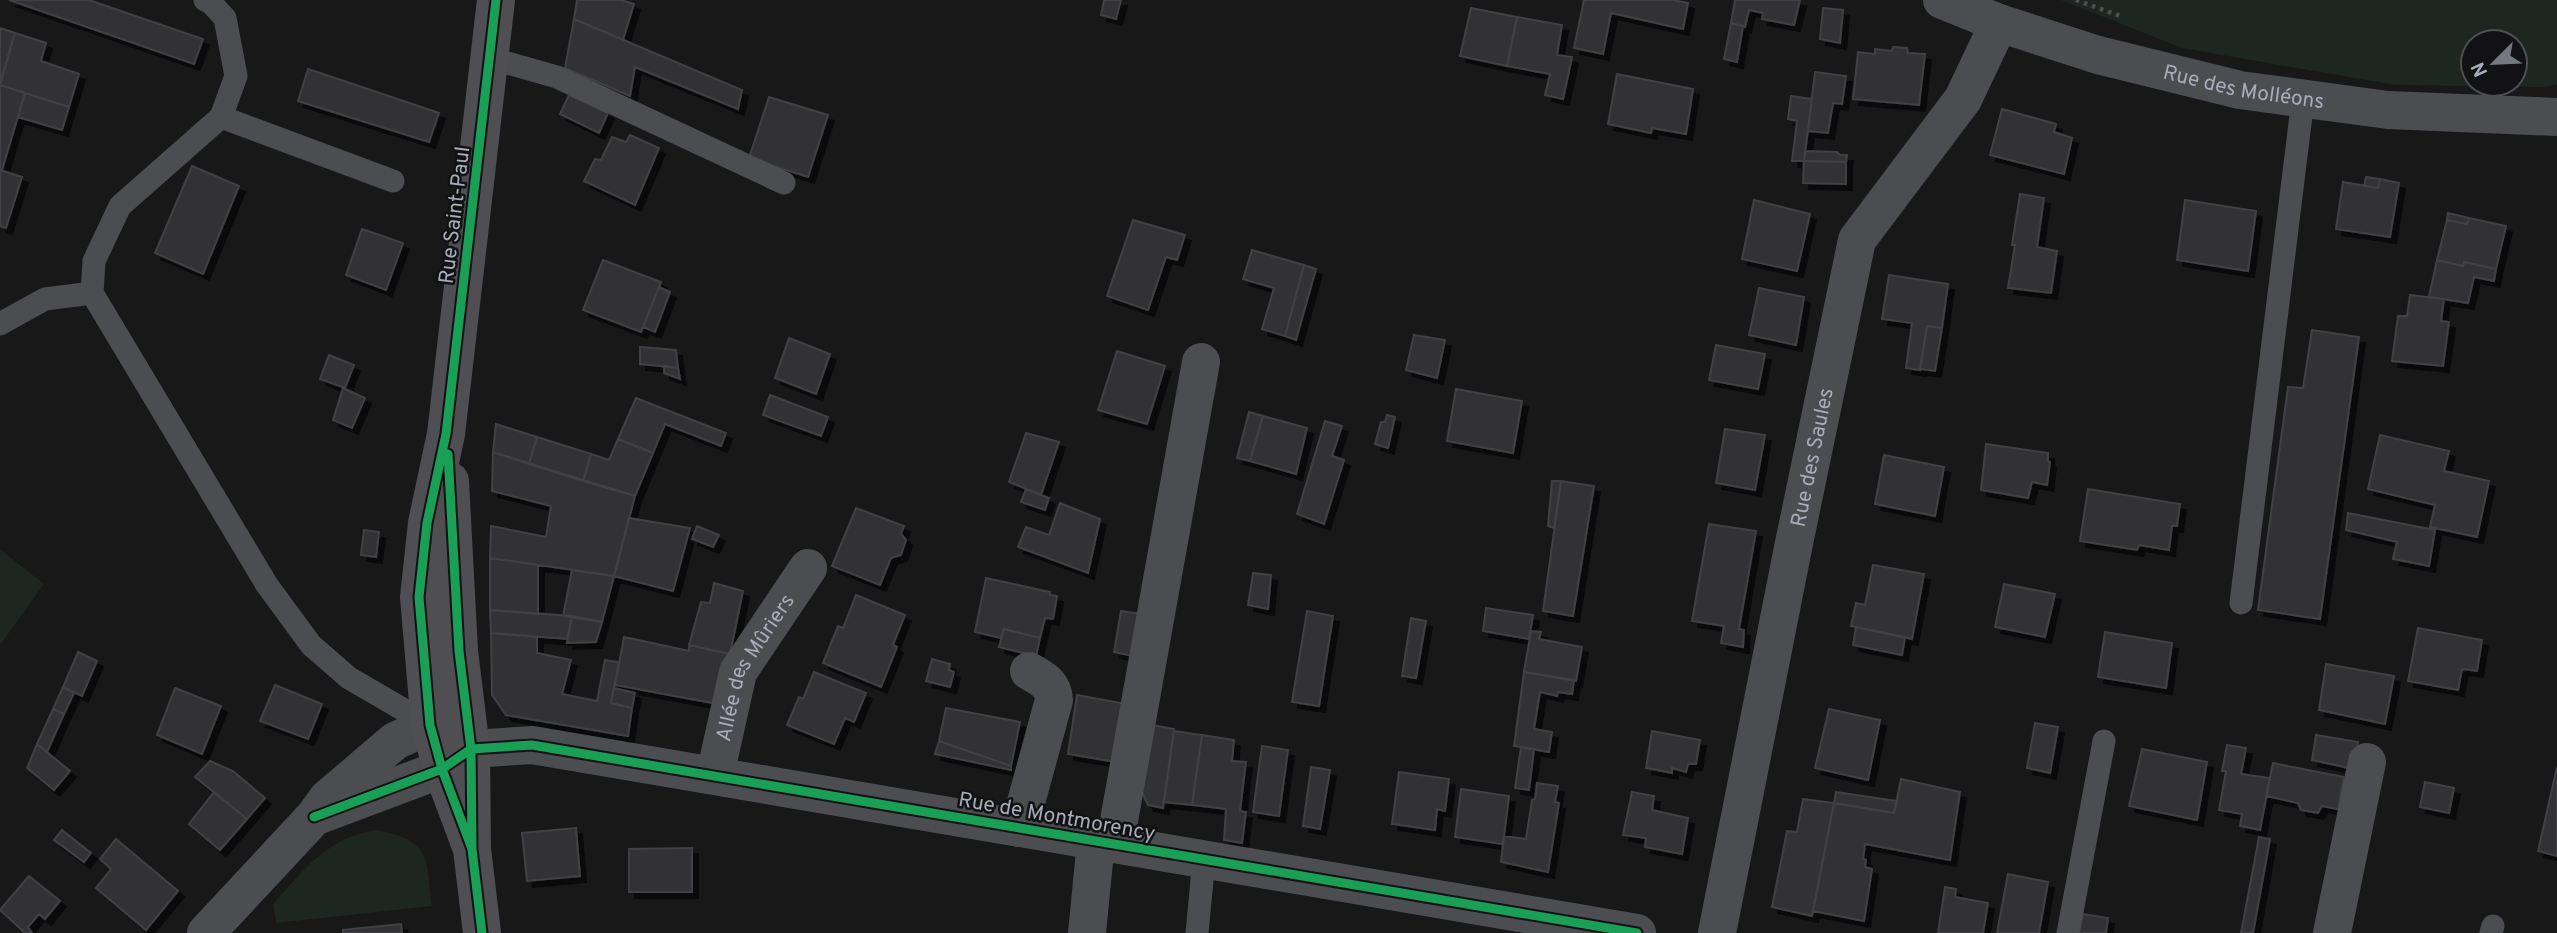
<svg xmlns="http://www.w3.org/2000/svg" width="2557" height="933" font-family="Overpass,sans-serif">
<defs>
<filter id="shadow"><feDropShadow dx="6" dy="6" stdDeviation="0" flood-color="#0009"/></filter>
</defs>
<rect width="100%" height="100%" fill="#181818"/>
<!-- green -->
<path fill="#1d2620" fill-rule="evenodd" d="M2061 0H2557V85L2540 87 2395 85 2182 48ZM2515 42V84H2473V42Z
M0 549 44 584 0 645Z
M376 830C433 841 425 856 432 906L276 923 273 904C306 868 325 839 376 830Z"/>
<!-- building -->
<path fill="#333334" stroke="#404144" stroke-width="2" filter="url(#shadow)" d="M9 0H89L203 39 194 64Z
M577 0H621L634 4 623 40 574 19Z
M1104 0H1121L1116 19 1101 15Z
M1584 0H1673L1688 3 1683 29 1611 13 1603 54 1574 48Z
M1735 0H1800L1794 25 1762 19 1763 13 1749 10 1745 27 1731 23Z
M1471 8 1517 17 1507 66 1460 56Z
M1823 8 1843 10 1840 43 1820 39Z
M1517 17 1562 25 1557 55 1572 57 1563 99 1545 95 1550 74 1507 66Z
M574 19 742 90 738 109 635 67 630 96 565 68Z
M1731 23 1743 26 1737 62 1724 59Z
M0 28 15 33 0 83Z
M15 33 46 43 41 61 79 74 69 107 0 85Z
M1893 47 1907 48 1908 53 1925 54 1919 105 1853 99 1858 52 1875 54V49L1892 51Z
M308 69 439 113 429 142 298 101Z
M1815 72 1846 76 1842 104 1833 103 1828 133 1808 131Z
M1617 74 1693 89 1686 134 1652 128 1651 133 1608 124Z
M0 85 25 93 2 170H0Z
M25 93 69 107 62 130 18 117Z
M569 95 608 113 599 133 560 114Z
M1791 96 1812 99 1804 161H1792L1797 121 1788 119Z
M769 97 828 115 808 177 749 158Z
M2002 109 2056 124 2054 132 2072 138 2064 174 1990 155Z
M630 135 659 148 635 205 584 181 595 159 601 160 612 137 626 142Z
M1805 151 1837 152 1840 155H1847L1846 162 1804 161Z
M1804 161 1846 162V184L1803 183Z
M192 166 239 186 203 274 155 253Z
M0 170 22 177 6 228 0 226Z
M2366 177 2380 179 2378 188 2364 186Z
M2380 179 2399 183 2390 237 2336 229 2343 182 2378 188Z
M2020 194 2044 198 2037 247 2057 251 2051 293 2008 288 2015 245H2012Z
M1754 200 1810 214 1797 271 1742 259Z
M2185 200 2256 211 2248 271 2177 260Z
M2448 213 2469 218 2467 224 2447 220Z
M2469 218 2506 226 2496 269 2464 262 2463 266 2437 260 2447 220 2467 224Z
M1133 220 1185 235 1177 260 1166 257 1148 310 1107 296Z
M362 229 403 243 386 290 346 275Z
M1252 250 1304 265 1285 336 1262 329 1274 288 1243 279Z
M603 260 661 282 641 332 583 310Z
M2437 260 2463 266 2464 262 2496 269 2494 281 2474 277 2468 303 2429 297Z
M1304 265 1316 269 1296 340 1285 336Z
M1889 275 1948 284 1942 328 1927 326 1920 370 1906 368 1912 323 1882 319Z
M659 287 670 292 655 332 643 327Z
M1759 288 1804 297 1796 345 1749 335Z
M2410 295 2444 299 2441 321 2449 322 2443 366 2392 361 2398 316H2407Z
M1927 326 1942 328 1935 371 1920 369Z
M2312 330 2359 337 2320 619 2258 610 2288 387 2303 388Z
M1414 335 1445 340 1437 378 1406 370Z
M789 338 830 354 816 394 775 378Z
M1716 345 1765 354 1758 389 1709 380Z
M640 347 676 350 678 368 640 364Z
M1117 351 1165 366 1147 424 1098 410Z
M329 355 354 365 345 388 320 379Z
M664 366 678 368 680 379 664 373Z
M343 388 365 398 352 428 333 420Z
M1456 389 1522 401 1513 453 1447 441Z
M770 395 828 417 821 436 763 415Z
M636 398 726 433 721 446 665 424 653 453 618 439Z
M1249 412 1263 416 1250 461 1237 458Z
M1387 415 1395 417 1388 448 1375 444 1381 422H1385Z
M1263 416 1307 428 1296 474 1250 461Z
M1325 421 1342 426 1332 456 1344 460 1324 524 1297 514Z
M496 424 537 437 529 464 493 452Z
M1725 429 1765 435 1755 490 1716 483Z
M1026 433 1059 442 1041 495 1009 482Z
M2380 435 2449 451 2444 471 2489 481 2477 537 2430 527 2435 505 2368 489Z
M537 437 591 454 583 481 529 464Z
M618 439 653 453 635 496 583 481 591 454 609 460Z
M1986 444 2048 453V461L2050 462 2047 485 2032 482 2028 498 1981 490Z
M493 452 635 496 614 576 490 558 491 526 546 537 551 506 492 491Z
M1884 455 1944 467 1935 516 1875 504Z
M1552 481H1561L1554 528 1548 526Z
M1561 481 1594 486 1573 616 1543 611Z
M1026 489 1049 498 1045 510 1021 502Z
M2088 489 2180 504 2177 526H2172L2169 550 2139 545 2137 550 2080 541Z
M1060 503 1100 519 1088 573 1018 547 1026 527 1049 535Z
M856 508 904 526 901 534 906 540 901 555 891 558 880 585 832 566Z
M2348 513 2435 530 2429 566 2393 559 2397 542 2346 530Z
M629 518 690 528 673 591 614 576Z
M1709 524 1756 531 1739 629 1744 630 1743 647 1721 643 1724 626 1692 621Z
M697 526 719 535 713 547 692 539Z
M364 530 379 532 376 557 361 555Z
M490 558 538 565V614L490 610Z
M1873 565 1924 574 1912 639 1851 626 1856 603 1865 605Z
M572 570 614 576 602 622 563 616Z
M1253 573 1271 575 1268 609 1248 605Z
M986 578 1050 592V595L1057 596 1053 619 1045 618 1040 638 1004 629 1001 638 975 632Z
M714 583 743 591 730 654 689 645 701 602 710 603Z
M2004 584 2055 594 2045 637 1995 627Z
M856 595 905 615 893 645 897 647 881 687 823 663 838 626 843 628Z
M1486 608 1533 615 1529 639 1483 631Z
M490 610 572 616 567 639 491 633Z
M1121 611 1141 614 1133 656 1114 652Z
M1307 611 1333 616 1319 706 1292 702Z
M572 616 602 622 596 642 567 643Z
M1411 618 1426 621 1416 678 1402 676Z
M1856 627 1905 637 1902 655 1853 645Z
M2418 628 2482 640 2477 671 2462 669 2458 690 2408 681Z
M1004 629 1040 638 1036 656 999 647Z
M1531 631 1541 632 1539 639 1582 647 1576 681 1524 672Z
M2105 632 2172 643 2166 688 2098 677Z
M491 633 537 637V653L571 660 562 694 597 701 605 660 619 662 611 703 632 708 628 736 506 715 492 695Z
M624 637 689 651V645L730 654 718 704 615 685Z
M78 652 97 661 82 696 63 687Z
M932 659 950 664 949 670 954 672 950 687 926 681Z
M2326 664 2394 676 2385 724 2319 710Z
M814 672 866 693 854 722 845 718 834 744 787 725 799 697 803 699Z
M1524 672 1574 680 1572 694 1558 692 1557 696 1540 692 1534 729 1552 732 1549 752 1514 746Z
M275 685 322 704 308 739 260 721Z
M63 687 74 693 64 714 53 709Z
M175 688 221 706 202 754 157 735Z
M614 688 635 693 632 708 611 703Z
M1077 695 1126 704 1116 762 1068 754Z
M946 708 1020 722 1011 766 939 741Z
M53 709 64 714 47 752 37 744Z
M1829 709 1880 720 1868 780 1815 768Z
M2035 723 2058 727 2050 773 2027 768Z
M1152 725 1174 729 1163 808 1148 805 1141 790Z
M1174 731 1202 735 1192 805 1164 802Z
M1652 731 1700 740 1696 764H1688L1686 772 1672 768V773L1646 768Z
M1202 735 1234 740 1232 761 1246 762 1240 811 1246 812 1242 843 1224 840 1226 809 1192 805Z
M2316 735 2358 742 2353 769 2312 760Z
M939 741 1011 766V770L935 754Z
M37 744 70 771 54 790 27 768Z
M2227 745 2246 748 2241 774 2270 778 2260 830 2240 826 2242 814 2219 810 2226 771H2222Z
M1262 746 1288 750 1279 816 1253 812Z
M1521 747 1534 749 1529 790 1515 788Z
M2142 749 2207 762 2197 820 2129 806Z
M210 761 233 771 265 798 247 819 195 777Z
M2273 763 2344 777 2338 809 2322 806 2318 813 2301 810 2298 803 2266 796Z
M1311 767 1330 770 1320 829 1303 826Z
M2557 767V856L2538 851Z
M1399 772 1449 779 1445 811 1437 809 1435 830 1392 824Z
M1901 779 1960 792 1950 860 1865 844 1863 859 1866 860 1865 867 1872 869 1864 921 1813 911 1834 803 1894 813Z
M2425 782 2454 788 2449 813 2420 807Z
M1537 783 1558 786 1555 802 1559 803 1548 872 1501 862 1504 836 1526 839 1532 800 1535 799Z
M1461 789 1509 796 1503 844 1455 837Z
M214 792 247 819 220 850 189 824Z
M1632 792 1654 796 1652 810 1688 818 1682 854 1645 847 1646 838 1623 835Z
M1836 792 1897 801 1894 813 1834 803Z
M1803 799 1834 803 1812 916 1772 907 1787 831 1797 832Z
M576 828 580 876 527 881 522 833Z
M62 830 91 853 84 862 54 840Z
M2259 837 2270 839 2253 933H2241Z
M116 839 178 891 146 930 96 888 111 869 100 859Z
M692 848V892H629V849Z
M2008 874 2048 882 2039 933H1997Z
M29 876 60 901 45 919 39 914 28 927 32 933H25L0 910Z
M1945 887 1956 889 1955 897 1988 903 1983 933H1938Z
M2083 914 2108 918 2106 933H2079Z
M401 924 402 933H343V930Z"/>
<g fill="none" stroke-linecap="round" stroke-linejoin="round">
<!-- path -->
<path stroke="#4e4e53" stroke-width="4.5" stroke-dasharray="3.5 5" stroke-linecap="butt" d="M2076 0 2123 17"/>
<!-- service -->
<path stroke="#4c4d51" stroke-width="23" d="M205 0 210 2 225 18 236 76 221 117 120 206 94 261 92 293 267 585 311 645 349 678 430 725
M490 58 557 77 784 183
M221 117 393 181
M0 324 45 299 92 293
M2241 603 2303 99
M1197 933 1204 859
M2068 933 2104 741
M2491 933 2493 926"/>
<!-- minor -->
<g stroke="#4c4d51" stroke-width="38">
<path id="s1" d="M1942 0 1999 23 2098 55 2240 90 2388 110 2557 117"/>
<path id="s2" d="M715 775 738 672 808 568"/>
<path d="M1019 828 1054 700C1053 683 1042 679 1029 671"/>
<path d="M1115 843 1201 362"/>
<path d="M206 933 314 817 327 799 395 741 430 725 471 749 442 769 314 817"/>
<path d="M1087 933 1096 841"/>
<path id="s3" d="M1717 933 1793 548 1857 240 1963 99 1999 23"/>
<path d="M2332 933 2367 762"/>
</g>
<!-- tertiary -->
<path stroke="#4c4d51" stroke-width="38" d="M471 749 532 745 1637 933"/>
<!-- primary -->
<path stroke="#4e4e53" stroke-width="38" d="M450 481 459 651 471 749 472 849 482 933
M472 849 442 769 430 725 419 597 427 523 446 434 496 0"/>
<defs>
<path id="cycleway" d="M448 454 459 651 471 749 472 849 482 933
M314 817 442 769 471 749 532 745 1637 933
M472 849 442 769 430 725 419 597 427 523 446 434 496 0"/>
</defs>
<!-- cycleway casing -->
<use href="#cycleway" stroke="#121214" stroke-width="13"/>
<!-- cycleway -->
<use href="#cycleway" stroke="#1a9f57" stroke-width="9"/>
</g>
<g text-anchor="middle" stroke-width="5" stroke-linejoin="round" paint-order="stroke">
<!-- street labels -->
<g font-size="21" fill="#a8abba" stroke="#121214">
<text dy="7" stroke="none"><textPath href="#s1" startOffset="315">Rue des Molléons</textPath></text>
<text transform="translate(454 215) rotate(-83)" y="7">Rue Saint-Paul</text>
<text dy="7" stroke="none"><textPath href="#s3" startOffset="485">Rue des Saules</textPath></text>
<text dy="7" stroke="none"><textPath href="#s2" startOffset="116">Allée des Mûriers</textPath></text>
<text transform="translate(1057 816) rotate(10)" y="7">Rue de Montmorency</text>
</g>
</g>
<!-- north arrow -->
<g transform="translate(2494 63) rotate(246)"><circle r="33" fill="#121214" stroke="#4e4f56" stroke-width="2"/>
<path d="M0-5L12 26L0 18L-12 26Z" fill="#767881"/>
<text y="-10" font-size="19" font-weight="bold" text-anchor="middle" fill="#a8abba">N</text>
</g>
</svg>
